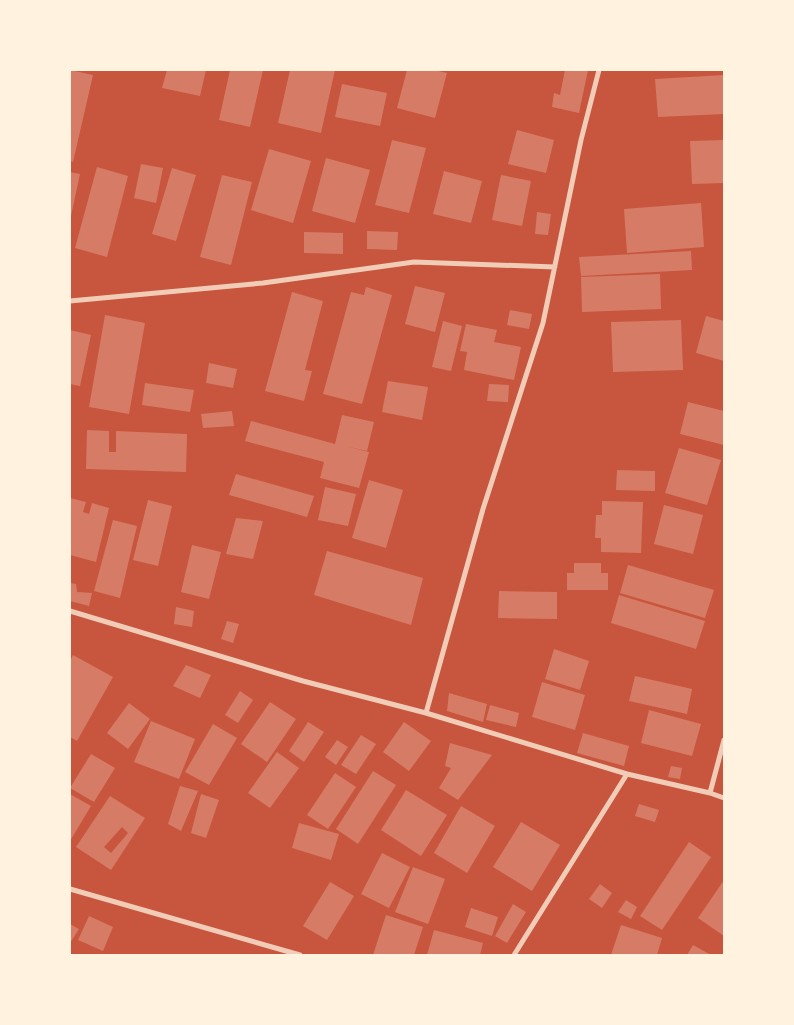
<svg xmlns="http://www.w3.org/2000/svg" width="794" height="1025" font-family="'IBM Plex Sans',sans-serif">
<rect width="100%" height="100%" fill="#c8553d"/>
<!-- building -->
<path fill="#d67c66" fill-rule="evenodd" d="M70 70 93 75 73 162 70 161Z
M167 70H206L200 96 162 88Z
M230 70H263L250 127 219 120Z
M290 70H335L321 133 278 123Z
M407 70H434L447 73 435 118 397 108Z
M565 70H588L579 113 552 107 554 93 560 95Z
M724 75V114L658 117 655 79Z
M342 84 387 93 380 126 335 117Z
M517 130 554 140 546 173 508 164Z
M392 140 426 148 409 213 375 205Z
M724 140V183L692 184 690 141Z
M269 149 311 161 293 223 251 210Z
M326 158 370 170 355 223 312 211Z
M141 164 163 168 156 203 134 198Z
M97 167 128 176 107 257 75 248Z
M172 168 196 175 176 241 152 234Z
M444 171 482 181 471 223 433 214Z
M70 172 80 174 71 216H70Z
M222 175 252 182 231 265 200 257Z
M501 175 531 181 522 226 492 220Z
M701 203 704 247 627 253 624 209Z
M537 212 551 214 548 235 535 234Z
M367 231 398 232 397 250 367 249Z
M304 232 343 233V254L304 253Z
M691 251 692 270 581 276 579 257Z
M660 274 661 309 582 312 581 277Z
M415 286 445 293 435 332 405 324Z
M366 287 392 295 362 404 323 394 351 292 364 295Z
M292 292 323 301 305 370 312 371 304 401 265 391Z
M510 310 532 314 529 329 507 325Z
M105 315 145 323 129 414 89 407Z
M706 316 724 321V361L696 353Z
M681 320 683 370 613 372 611 322Z
M443 321 462 326 451 371 432 367Z
M466 324 497 330 494 342 521 347 514 380 464 370 467 352 460 351Z
M70 330 91 335 80 386 70 384Z
M209 363 237 369 233 388 206 383Z
M388 381 428 387 422 420 382 412Z
M145 383 194 390 190 412 142 405Z
M489 384 509 385 508 402 487 401Z
M688 402 724 411V445L680 434Z
M232 411 234 426 203 428 201 414Z
M342 415 374 422 367 451 345 446 369 452 359 488 320 478 324 462 245 441 251 421 335 444Z
M87 430 109 431V452H116V431L187 434 186 472 86 469Z
M679 448 721 460 707 505 665 493Z
M617 470 655 471V491L616 490Z
M236 474 314 496 307 517 229 495Z
M369 480 403 490 386 548 352 538Z
M325 487 356 494 348 526 318 520Z
M70 498 86 502 83 512 89 514 92 503 109 508 96 562 70 555Z
M148 500 172 506 158 566 133 560Z
M602 501 643 502 641 553 601 552V538H595L596 515H602Z
M664 505 703 515 693 554 654 544Z
M236 518 263 521 253 559 226 554Z
M113 520 137 526 120 598 94 591Z
M192 545 221 552 209 599 181 592Z
M327 551 423 578 411 625 314 595Z
M574 563H601V573H608V590H567V573H574Z
M628 565 714 590 705 618 620 593Z
M70 583 76 584 77 592 92 593 89 606 70 601Z
M499 591 557 592V619L498 618Z
M619 595 705 621 696 649 611 623Z
M176 607 194 611 192 627 174 624Z
M227 621 239 624 233 643 221 639Z
M554 649 589 661 580 690 545 679Z
M73 655 113 677 77 741 70 737V661Z
M186 665 211 675 200 698 173 686Z
M635 676 692 689 687 714 629 701Z
M542 682 585 695 575 730 532 717Z
M240 691 253 700 238 723 225 715Z
M449 693 487 704 483 722 447 711Z
M270 702 296 719 267 762 241 744Z
M129 703 150 719 128 749 107 733Z
M490 705 519 713 516 727 486 720Z
M649 710 701 724 692 756 641 743Z
M151 721 195 739 179 779 134 762Z
M308 722 324 732 304 762 289 751Z
M404 722 431 741 409 771 383 752Z
M213 724 237 738 209 785 185 772Z
M583 733 629 746 624 766 577 753Z
M361 735 376 744 356 774 341 765Z
M337 740 348 747 336 765 325 757Z
M450 743 492 755 458 800 439 788 451 768 445 766Z
M277 752 299 768 270 808 248 793Z
M91 754 115 768 94 802 70 788Z
M671 766 682 768 680 779 668 777Z
M373 771 396 785 358 844 336 829Z
M335 773 356 787 328 829 307 815Z
M180 786 198 791 181 831 168 824Z
M406 790 447 815 421 856 381 830Z
M70 794 91 806 70 841Z
M201 794 219 800 206 838 191 833Z
M110 796 145 818 111 870 76 847ZM122 827 128 833 111 853 104 847Z
M639 804 659 810 655 822 635 816Z
M461 806 495 826 467 873 434 853Z
M521 822 560 845 532 891 493 867Z
M299 823 339 834 331 860 292 848Z
M689 842 711 857 662 930 640 916Z
M382 853 410 867 389 908 361 894Z
M413 867 445 879 428 924 395 912Z
M724 880V936L698 918Z
M330 882 354 896 327 940 303 926Z
M600 884 612 893 602 908 589 899Z
M626 900 637 907 631 919 618 912Z
M513 904 526 912 507 943 495 936Z
M471 908 498 917 492 936 465 927Z
M386 915 423 927 414 955H373Z
M89 916 113 927 103 951 78 940Z
M70 924 79 929 70 943Z
M621 925 662 938 657 955H611Z
M434 930 483 943 480 955H427Z
M693 945 711 955H687Z"/>
<g fill="none" stroke-linecap="round" stroke-linejoin="round">
<!-- minor -->
<path stroke="#f1ccb7" stroke-width="5" d="M70 301 263 283 414 262 555 267
M70 611 303 681 426 713 627 774 710 793 724 798
M426 713 483 509 543 323 581 140 599 70
M710 793 724 740
M70 889 300 955
M514 955 627 774"/>
</g>
<!-- border -->
<rect width="794" height="1025" fill="none" stroke="#fff3e0" stroke-width="142"/>
</svg>
